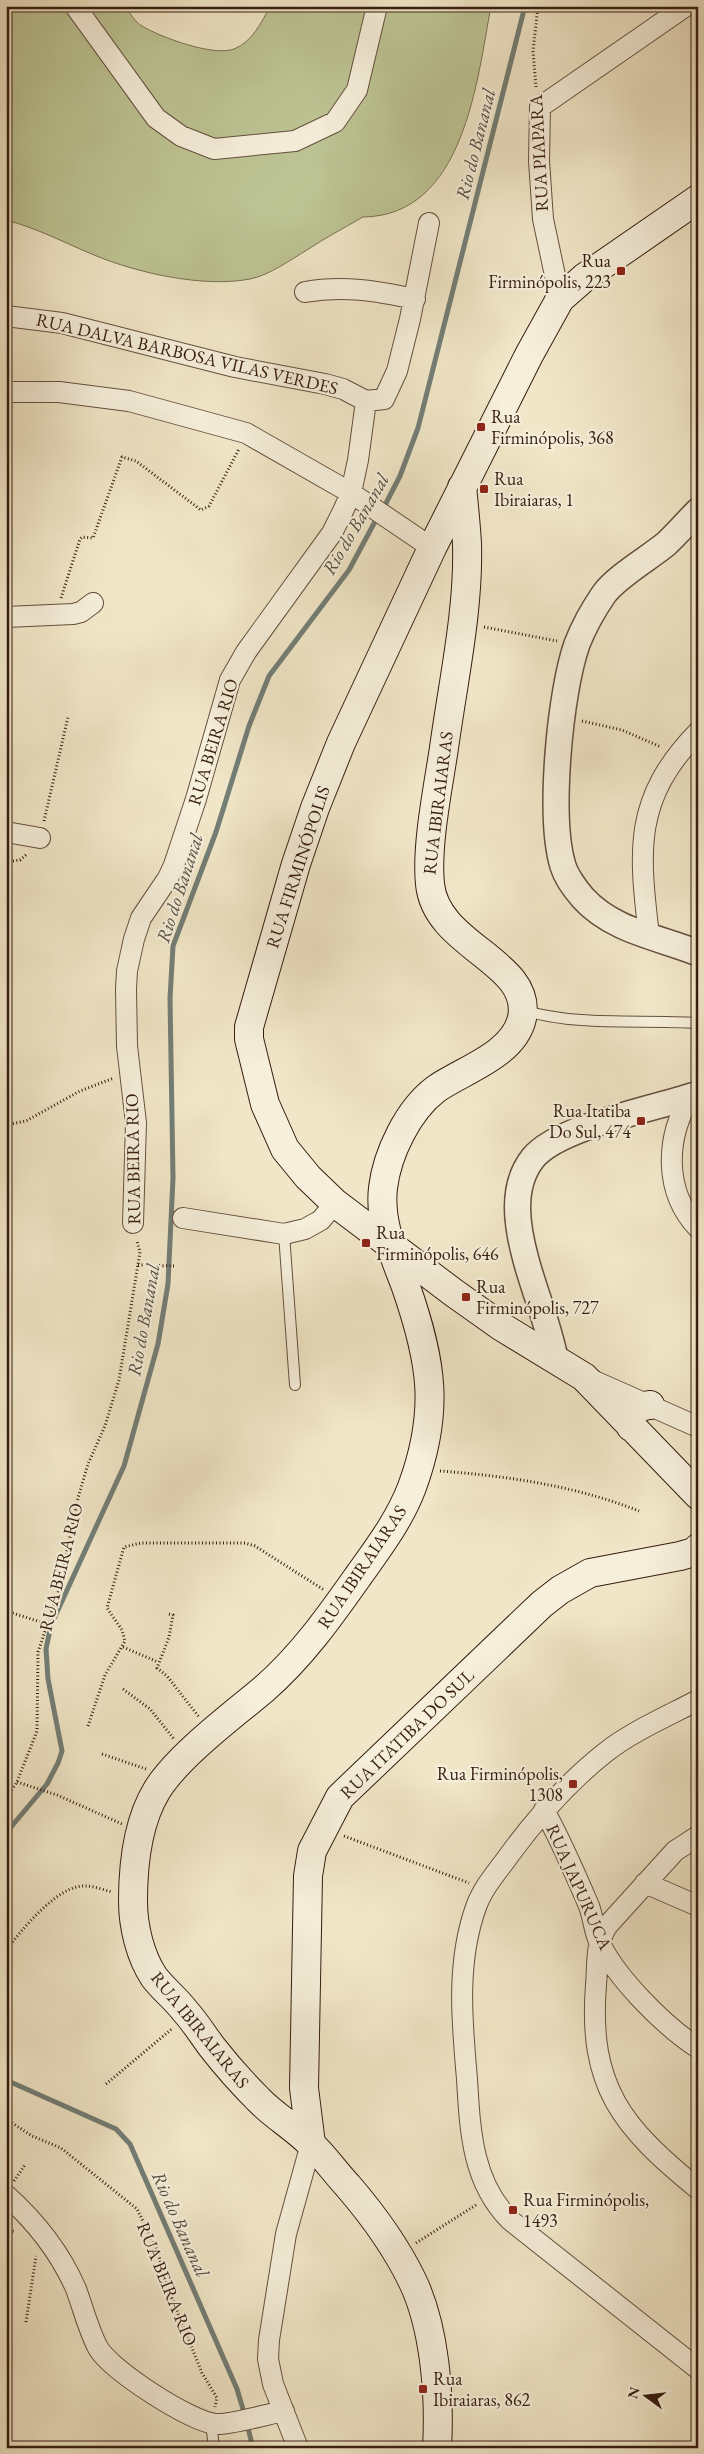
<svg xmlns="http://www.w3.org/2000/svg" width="704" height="2454" font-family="'EB Garamond',serif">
<rect width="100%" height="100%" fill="#f1e7c8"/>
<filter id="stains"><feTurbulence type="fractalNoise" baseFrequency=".004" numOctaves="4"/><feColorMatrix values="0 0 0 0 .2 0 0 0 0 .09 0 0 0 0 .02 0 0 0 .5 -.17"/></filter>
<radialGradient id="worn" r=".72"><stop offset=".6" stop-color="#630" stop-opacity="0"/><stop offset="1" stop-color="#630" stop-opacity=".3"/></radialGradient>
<!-- green -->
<path fill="#bdc494" stroke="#7a7052" d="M6 6H125C130 13 135 22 142 26 160 37 214 57 234 49 252 42 262 22 270 6H491C477 81 464 216 363 217 344 228 325 238 307 250 290 260 270 275 250 279 204 288 137 273 94 255 65 243 37 228 6 220Z"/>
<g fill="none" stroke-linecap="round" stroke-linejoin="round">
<!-- stream -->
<path stroke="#737e76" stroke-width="5" d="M383 509 400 476 418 428 525 6
M6 1833 47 1784 58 1763 62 1751 48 1679 46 1649 51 1625 124 1466 158 1344 168 1284 173 1178 170 998 173 946 216 832 249 726 269 676 349 570 378 516
M6 2080 116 2129 130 2144 237 2389 245 2416
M247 2424 253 2448"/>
<defs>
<path id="service" d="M522 1010C580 1027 639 1019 698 1023
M284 1234 295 1385
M211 2423 214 2448"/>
<path id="minor" d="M75 6 156 118 181 136 214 149 295 141 335 122 357 90 377 6
M305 292C343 285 377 291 415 299
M560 299 543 219 539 161 540 107 686 6
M6 316 62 323 235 367 325 384 343 389 366 401
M6 392H59L129 401 246 433 351 493 432 548
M366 401 384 399 397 371 410 319 429 223
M6 617 73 614 81 612 93 603
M6 832 40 838
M649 936C639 850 633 799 698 732
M690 1097C665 1139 664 1192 698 1228
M183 1218 284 1234 305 1229 321 1220 335 1203
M133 1223 136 1123 127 1046 126 989 127 971 134 939 141 918 168 878 174 865 196 799 230 680 246 652 332 533 343 511 351 493 358 460 366 401
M592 1380 698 1427
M698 1700C668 1716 631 1732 606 1752 569 1781 538 1816 510 1854 498 1871 483 1887 476 1907 456 1963 462 2022 467 2079 470 2130 472 2182 510 2220L698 2369
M544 1810C561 1841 575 1873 589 1906 593 1917 594 1929 598 1939 614 1976 664 2026 698 2048
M698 1836 675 1851 607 1926C595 1946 598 1962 596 1985 588 2087 622 2127 698 2189
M645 1883 698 1906
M6 2195C35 2221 60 2252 76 2289 83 2308 88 2328 97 2346 107 2368 192 2423 216 2424 229 2425 269 2414 284 2411
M298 2448 273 2384 268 2359 269 2340 286 2234 311 2144"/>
<path id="tertiary" d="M698 511C687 522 677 534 666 544 649 558 616 577 604 594 593 610 584 626 577 644 560 692 548 817 563 866 566 876 576 890 583 898 613 931 658 937 698 953
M555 1358C548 1324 535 1293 526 1260 517 1227 510 1187 533 1158 559 1126 658 1108 698 1094"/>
<path id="secondary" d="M698 199 585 277 560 299 529 355 432 548 341 743 315 808 296 864 249 1027V1039L265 1104 285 1149 308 1177 335 1203 454 1293 502 1327 584 1377 698 1495
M631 1427C630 1413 637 1406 650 1405
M311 2144 304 2088 308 1876 312 1851 340 1797 542 1604 560 1590 590 1573 680 1556 694 1552 698 1548
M437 2448C440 2396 435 2327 412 2280 395 2245 373 2215 348 2186 335 2172 324 2156 310 2143 294 2127 273 2115 258 2099 242 2083 226 2065 212 2047 203 2035 195 2022 185 2011 176 1999 163 1989 154 1977 140 1956 133 1926 133 1901 133 1865 138 1821 157 1790 178 1756 232 1716 264 1689 302 1656 330 1616 359 1575 379 1547 400 1519 412 1487 440 1411 432 1362 406 1287 394 1255 379 1223 383 1188 387 1154 408 1110 436 1089 463 1070 514 1055 522 1018 533 961 436 947 430 884 426 846 438 788 444 748 453 682 469 610 467 544 466 525 464 506 462 487"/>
</defs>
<!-- service casing -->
<use href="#service" stroke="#65503e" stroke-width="12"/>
<!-- minor casing -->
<use href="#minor" stroke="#65503e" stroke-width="22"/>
<!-- tertiary casing -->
<use href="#tertiary" stroke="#65503e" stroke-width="28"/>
<!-- secondary casing -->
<use href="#secondary" stroke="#361d10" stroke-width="30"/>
<!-- path -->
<path stroke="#361d10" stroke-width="3" stroke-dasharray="1 2.5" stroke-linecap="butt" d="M536 87 533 51 538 6
M61 598 80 539 82 537 93 538 122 457 136 461 201 510 209 506 239 449
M484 627 557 641
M582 721 622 730 661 747
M44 821 68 717
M6 862 20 860 27 854
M6 1125 26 1121 80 1091 114 1078
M138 1265 176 1266
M440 1471C508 1476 576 1486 639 1511
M6 1611 47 1624
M169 1614 173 1615 169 1637 157 1668 167 1676 199 1717
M123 1647 158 1662
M123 1689 150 1709 174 1739
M88 1726 105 1675 125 1641 122 1630 107 1608 124 1547 141 1543H245L255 1546 324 1590
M102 1754 146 1769
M17 1782 57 1795 122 1824
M6 1799 17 1782 37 1731 38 1652 59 1590 78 1498 88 1464 105 1426 119 1380 140 1252 137 1241
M344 1836 469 1883
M6 1950C22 1930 58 1884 86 1886 94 1886 104 1890 112 1892
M106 2084 173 2028
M6 2119 32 2136 61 2148 137 2209 158 2252 166 2284 202 2373 217 2398 215 2407
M14 2181 25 2165
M6 2229 15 2232
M416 2243 476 2205
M26 2322 36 2256"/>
<!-- service -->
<use href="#service" stroke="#f6efdb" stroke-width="10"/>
<!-- minor -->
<use href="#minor" stroke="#f6efdb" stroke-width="20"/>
<!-- tertiary -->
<use href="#tertiary" stroke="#f6efdb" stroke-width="25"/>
<!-- secondary -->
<use href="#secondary" stroke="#f6efdb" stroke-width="28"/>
</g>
<!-- markers -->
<g fill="#8f2418" stroke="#f6efdb" stroke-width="2">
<rect x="616" y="266" width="10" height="10" rx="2.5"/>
<rect x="476" y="422" width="10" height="10" rx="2.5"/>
<rect x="479" y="484" width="10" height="10" rx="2.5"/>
<rect x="636" y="1116" width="10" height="10" rx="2.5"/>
<rect x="361" y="1238" width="10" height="10" rx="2.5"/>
<rect x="461" y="1292" width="10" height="10" rx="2.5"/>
<rect x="568" y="1779" width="10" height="10" rx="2.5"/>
<rect x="508" y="2205" width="10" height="10" rx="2.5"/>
<rect x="418" y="2384" width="10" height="10" rx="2.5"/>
</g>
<g text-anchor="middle" stroke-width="4.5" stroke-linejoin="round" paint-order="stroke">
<!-- street labels -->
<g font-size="18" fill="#361d10" stroke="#f6efdb">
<text transform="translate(539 153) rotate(-93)" y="6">RUA PIAPARA</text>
<text transform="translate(187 354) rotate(13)" y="6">RUA DALVA BARBOSA VILAS VERDES</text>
<text transform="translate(213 742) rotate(-73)" y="6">RUA BEIRA RIO</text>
<text transform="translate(438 803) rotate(-83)" y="6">RUA IBIRAIARAS</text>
<text transform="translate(298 867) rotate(-72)" y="6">RUA FIRMINÓPOLIS</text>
<text transform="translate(133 1159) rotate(-91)" y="6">RUA BEIRA RIO</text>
<text transform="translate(61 1567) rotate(-76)" y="6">RUA BEIRA RIO</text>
<text transform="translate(362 1567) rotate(-56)" y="6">RUA IBIRAIARAS</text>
<text transform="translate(407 1734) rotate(-44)" y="6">RUA ITATIBA DO SUL</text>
<text transform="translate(579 1887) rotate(66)" y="6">RUA JAPURUCA</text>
<text transform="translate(200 2030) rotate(51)" y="6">RUA IBIRAIARAS</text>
<text transform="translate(167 2284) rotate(68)" y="6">RUA BEIRA RIO</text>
</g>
<!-- poi labels -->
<g font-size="18" fill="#361d10" stroke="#f6efdb" text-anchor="start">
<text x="611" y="267" text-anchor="end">Rua<tspan x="611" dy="21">Firminópolis, 223</tspan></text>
<text x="491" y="423">Rua<tspan x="491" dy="21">Firminópolis, 368</tspan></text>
<text x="494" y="485">Rua<tspan x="494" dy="21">Ibiraiaras, 1</tspan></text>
<text x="631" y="1117" text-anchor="end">Rua Itatiba<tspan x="631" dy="21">Do Sul, 474</tspan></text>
<text x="376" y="1239">Rua<tspan x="376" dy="21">Firminópolis, 646</tspan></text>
<text x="476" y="1293">Rua<tspan x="476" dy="21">Firminópolis, 727</tspan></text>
<text x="563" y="1780" text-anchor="end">Rua Firminópolis,<tspan x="563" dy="21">1308</tspan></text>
<text x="523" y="2206">Rua Firminópolis,<tspan x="523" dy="21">1493</tspan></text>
<text x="433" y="2385">Rua<tspan x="433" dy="21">Ibiraiaras, 862</tspan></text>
</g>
<!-- water labels -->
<g font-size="19" font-style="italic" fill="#544e43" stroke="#f6efdb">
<text transform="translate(475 144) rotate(-76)" y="7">Rio do Bananal</text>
<text transform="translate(355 524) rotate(-60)" y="7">Rio do Bananal</text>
<text transform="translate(179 888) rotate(-72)" y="7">Rio do Bananal</text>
<text transform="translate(143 1320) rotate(-80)" y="7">Rio do Bananal</text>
<text transform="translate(181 2224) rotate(66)" y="7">Rio do Bananal</text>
</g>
</g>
<!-- margin -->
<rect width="704" height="2454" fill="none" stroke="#f1e7c8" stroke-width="25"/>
<rect x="8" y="8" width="689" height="2439" fill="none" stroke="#361d10" stroke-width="2.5"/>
<rect x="12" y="12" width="679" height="2429" fill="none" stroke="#361d10"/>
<!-- north arrow -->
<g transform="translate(646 2396) rotate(285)" stroke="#f6efdb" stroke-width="4" paint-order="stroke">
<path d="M0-4L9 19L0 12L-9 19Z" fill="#361d10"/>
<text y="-8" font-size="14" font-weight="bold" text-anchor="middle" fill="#361d10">N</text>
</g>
<rect width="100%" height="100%" filter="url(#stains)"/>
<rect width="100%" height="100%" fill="url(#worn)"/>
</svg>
